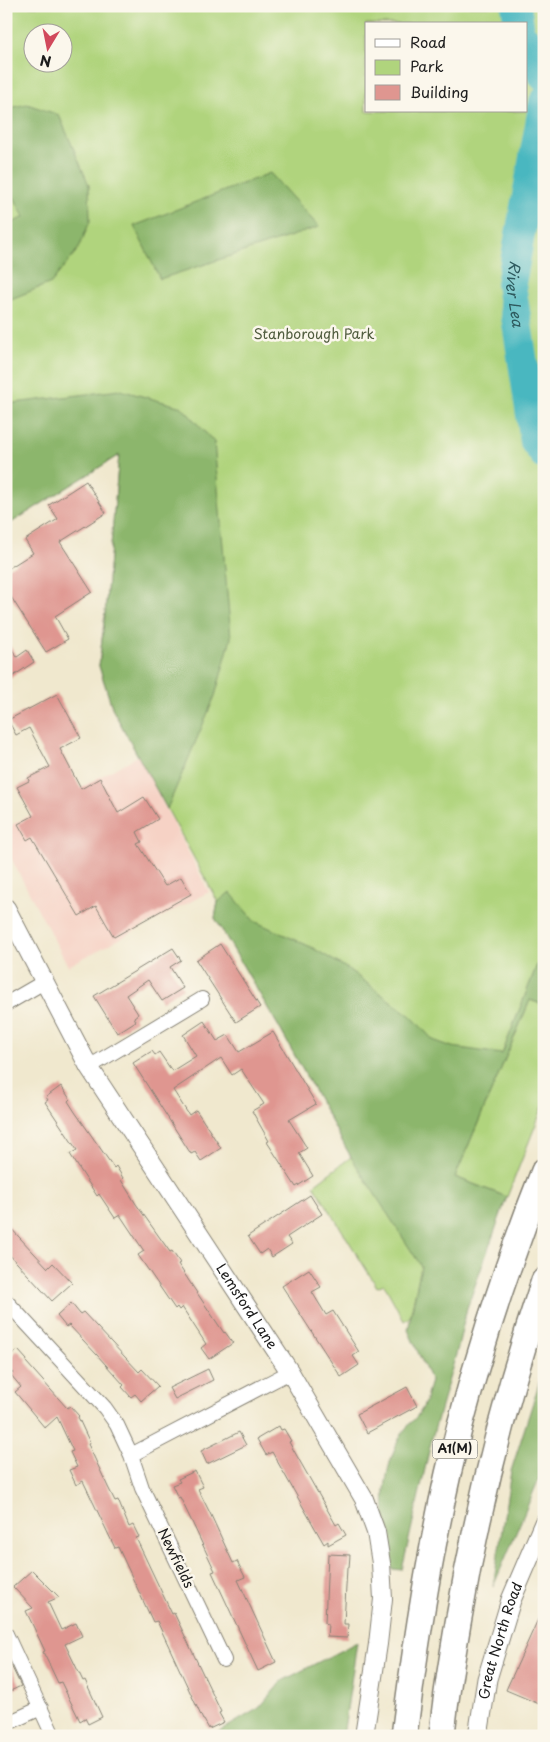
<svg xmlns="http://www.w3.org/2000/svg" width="550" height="1742" font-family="'Playpen Sans',sans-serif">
<rect width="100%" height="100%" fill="#fbf7ec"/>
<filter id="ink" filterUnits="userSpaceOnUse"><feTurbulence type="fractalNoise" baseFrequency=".02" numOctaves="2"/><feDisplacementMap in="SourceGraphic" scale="10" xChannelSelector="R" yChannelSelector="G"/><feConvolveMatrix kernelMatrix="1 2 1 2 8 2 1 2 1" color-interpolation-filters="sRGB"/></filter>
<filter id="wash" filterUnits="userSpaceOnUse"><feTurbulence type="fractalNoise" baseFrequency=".0096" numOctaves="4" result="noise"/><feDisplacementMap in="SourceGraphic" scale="20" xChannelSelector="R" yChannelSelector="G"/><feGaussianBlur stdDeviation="1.12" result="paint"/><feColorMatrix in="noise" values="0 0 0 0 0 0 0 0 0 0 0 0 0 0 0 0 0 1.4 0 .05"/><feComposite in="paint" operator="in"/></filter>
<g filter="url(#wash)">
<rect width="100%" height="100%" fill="#f0e8ce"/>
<!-- built -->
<path fill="#f6d2c5" d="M138 756 209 892 68 966 6 849V828Z"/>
<!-- green -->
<path fill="#b0d47d" stroke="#66784c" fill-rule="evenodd" d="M6 6H544V947L502 1055 442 1190 421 1267 410 1317 404 1321 384 1284 377 1287 314 1185 351 1157 279 1027 215 918 218 902 113 710 99 666 105 614 119 455 6 526ZM366 24H526V111H366ZM32 32H62V62H32Z
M530 1000 544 1005V1104L507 1197 455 1177Z"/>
<!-- forest -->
<path fill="#8cb66c" stroke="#546944" d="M27 104 59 115 89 185 90 221 79 248 51 283 6 301V226L24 217 6 181V109Z
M270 173 319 227 160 279 134 226Z
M120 390 182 407 214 442 231 638 215 696 167 809 113 710 99 666 105 614 119 455 6 526V404Z
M230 892 254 921 311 947 348 969 412 1017 433 1040 452 1047 502 1054 544 947V1005L530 1000 455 1177 507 1197 467 1308 457 1351 432 1438 402 1570 392 1569C383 1524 378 1480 400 1437 405 1426 418 1418 423 1407 427 1399 428 1389 431 1381L408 1330 421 1266 351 1157 279 1027 215 918 218 902Z
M544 1368V1467L493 1587 511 1471Z
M357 1642 343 1736H212L259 1708 282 1681Z"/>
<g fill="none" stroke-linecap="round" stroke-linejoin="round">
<!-- river -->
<g stroke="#48b7c0" stroke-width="30">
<path d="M516 6 519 24"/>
<path d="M526 40 544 77"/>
<path id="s1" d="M544 102 511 284 535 442 544 454"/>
</g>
</g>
<g id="blocks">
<!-- building -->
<path fill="#df9690" d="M86 481 106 513 60 542 92 592 55 616 68 639 46 652 6 589V570L33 553 25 540 58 519 49 505Z
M6 640 17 657 27 650 34 662 6 681Z
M57 694 81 738 60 749 81 789 100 778 118 813 144 797 158 819 137 832 142 842 138 844 165 886 181 877 191 894 114 937 96 906 79 916 32 837 27 840 18 824 33 816 17 787 29 781 28 778 50 767 29 728 16 735 8 720Z
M220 944 260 1007 236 1022 196 960Z
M173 948 181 960 170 967 183 988 162 1001 148 980 126 995 138 1014 134 1017 136 1021 117 1033 94 996Z
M204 1021 217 1041 228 1035 239 1052 273 1032 316 1104 289 1120 307 1148 299 1153 313 1176 296 1187 267 1142 269 1141 252 1111 264 1104 241 1069 232 1075 221 1058 173 1090 189 1115 196 1110 221 1148 201 1161 195 1152 191 1154 133 1063 152 1051 155 1055 159 1052 172 1071 196 1056 183 1035Z
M61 1086 70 1099 68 1101 75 1112 114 1168 116 1166 123 1178 121 1180 136 1204 170 1252 172 1251 180 1263 178 1264 193 1287 224 1333 225 1332 233 1343 209 1359 201 1348 206 1344 182 1307 179 1310 177 1307 175 1309 138 1255 144 1251 120 1215 115 1218 99 1194 97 1196 70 1154 77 1150 45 1102 48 1100 46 1097Z
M310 1195 322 1214 287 1237 292 1244 272 1257 267 1249 260 1254 248 1236Z
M6 1223 48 1268 53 1263 72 1283 52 1301 6 1251Z
M309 1269 321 1287 312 1292 326 1315 333 1311 359 1352 353 1356 359 1365 341 1377 282 1286Z
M71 1303 80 1314 83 1312 139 1372 142 1369 158 1386 141 1401 135 1394 131 1397 122 1387 124 1385 97 1355 69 1325 66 1327 57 1316Z
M18 1350 27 1360 26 1362 67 1408 70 1406 79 1416 78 1417 90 1443 88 1444 108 1487 115 1501 118 1500 129 1527 133 1525 139 1537 136 1538 172 1614 174 1613 221 1712 219 1713 224 1722 209 1729 204 1720H203L157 1621 153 1622 118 1547 115 1548 83 1481 76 1485 69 1470 77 1467 70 1452 73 1451 57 1417 45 1428 15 1392 21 1387 11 1375 13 1373 6 1366V1360Z
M208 1369 213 1380 175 1399 169 1388Z
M407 1387 417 1406 367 1433 357 1414Z
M279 1426 281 1430 284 1429 291 1441 289 1442 336 1525 339 1523 346 1535 328 1545V1541L324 1544 272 1452 266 1455 257 1439Z
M239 1432 246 1445 207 1464 201 1451Z
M195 1471 203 1487 198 1489 210 1513 233 1563 237 1561 245 1577 238 1580 276 1662 258 1671 212 1572 215 1571 192 1522 180 1497 178 1498 172 1485 180 1482 178 1479Z
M328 1554 350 1555 349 1568H347L344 1624H348L347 1638 327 1637 328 1624 325 1623Z
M32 1570 59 1597 48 1602 61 1630 76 1623 82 1636 65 1644 83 1681 85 1680 102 1717 88 1724 85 1718 80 1721 61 1682 58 1683 51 1668 43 1652 45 1651 26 1611 33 1608 13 1587Z
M544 1606V1706L506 1690Z
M6 1655 21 1686 6 1693Z"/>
</g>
</g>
<g filter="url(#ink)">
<use href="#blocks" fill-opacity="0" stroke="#868275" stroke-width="1"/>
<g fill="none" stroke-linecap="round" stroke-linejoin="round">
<defs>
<path id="minor" d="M6 1004 44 982
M89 1067 202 999
M6 1301 105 1408 117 1425 131 1455 142 1488 224 1660
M131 1455 290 1372
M6 1634 51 1731
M6 1724 41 1708"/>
<g id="tertiary">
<path id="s2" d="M6 908 89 1067 290 1372 364 1499 376 1532 381 1563 383 1599 378 1644 364 1736"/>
</g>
<g id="secondary">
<path id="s3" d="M478 1736 487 1679 511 1600 544 1523"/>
</g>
<path id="motorway" d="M404 1736C415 1648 428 1561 448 1474 472 1371 505 1269 544 1171
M442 1736C445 1698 452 1660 458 1623 478 1505 506 1394 544 1281"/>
</defs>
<!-- minor casing -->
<use href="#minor" stroke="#868275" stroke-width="16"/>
<!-- tertiary casing -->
<use href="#tertiary" stroke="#868275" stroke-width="20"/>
<!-- secondary casing -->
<use href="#secondary" stroke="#868275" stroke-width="21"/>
<!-- motorway casing -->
<use href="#motorway" stroke="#868275" stroke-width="28"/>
<!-- minor -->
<use href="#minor" stroke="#fff" stroke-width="14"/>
<!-- tertiary -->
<use href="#tertiary" stroke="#fff" stroke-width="18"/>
<!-- secondary -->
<use href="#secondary" stroke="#fff" stroke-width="19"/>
<!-- motorway -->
<use href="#motorway" stroke="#fff" stroke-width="25"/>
</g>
</g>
<g text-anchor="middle" stroke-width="5" stroke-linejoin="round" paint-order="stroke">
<!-- shield labels -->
<rect fill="#fbf7ec" stroke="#5f5e5a" stroke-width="1" x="432.5" y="1439.5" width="45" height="19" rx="4"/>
<g font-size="12" font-weight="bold" fill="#1c1c1c">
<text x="455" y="1453">A1(M)</text>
</g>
<!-- park labels -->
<g font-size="14" fill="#505c3e" stroke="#fbf7ec">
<text x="314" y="339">Stanborough Park</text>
</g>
<!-- street labels -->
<g font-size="14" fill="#1c1c1c" stroke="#fbf7ec">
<text dy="5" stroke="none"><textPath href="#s2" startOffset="466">Lemsford Lane</textPath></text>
<text transform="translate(176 1558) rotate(64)" y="5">Newfields</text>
<text dy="5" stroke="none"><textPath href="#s3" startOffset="98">Great North Road</textPath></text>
</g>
<!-- water labels -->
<g font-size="15" font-style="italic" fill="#2e5a5e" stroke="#fbf7ec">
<text dy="5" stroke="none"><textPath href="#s1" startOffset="195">River Lea</textPath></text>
</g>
</g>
<!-- margin -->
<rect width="550" height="1742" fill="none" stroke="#fbf7ec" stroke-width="25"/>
<!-- legend -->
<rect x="365" y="22" width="162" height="90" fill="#fbf7ec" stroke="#a29f99"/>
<rect x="375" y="39" width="25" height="8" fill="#ffffff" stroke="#a29f99"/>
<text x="410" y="48" font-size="15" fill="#1c1c1c">Road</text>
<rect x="375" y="60" width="25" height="15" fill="#b0d47d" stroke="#a29f99"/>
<text x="410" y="72" font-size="15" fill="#1c1c1c">Park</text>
<rect x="375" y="85" width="25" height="15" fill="#df9690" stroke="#a29f99"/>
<text x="410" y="98" font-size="15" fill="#1c1c1c">Building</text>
<!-- north arrow -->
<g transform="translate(48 48) rotate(190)"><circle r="24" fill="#fbf7ec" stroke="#a29f99"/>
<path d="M0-4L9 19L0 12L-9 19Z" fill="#d1495b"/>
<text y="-8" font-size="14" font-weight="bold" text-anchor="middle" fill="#1c1c1c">N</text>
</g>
</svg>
